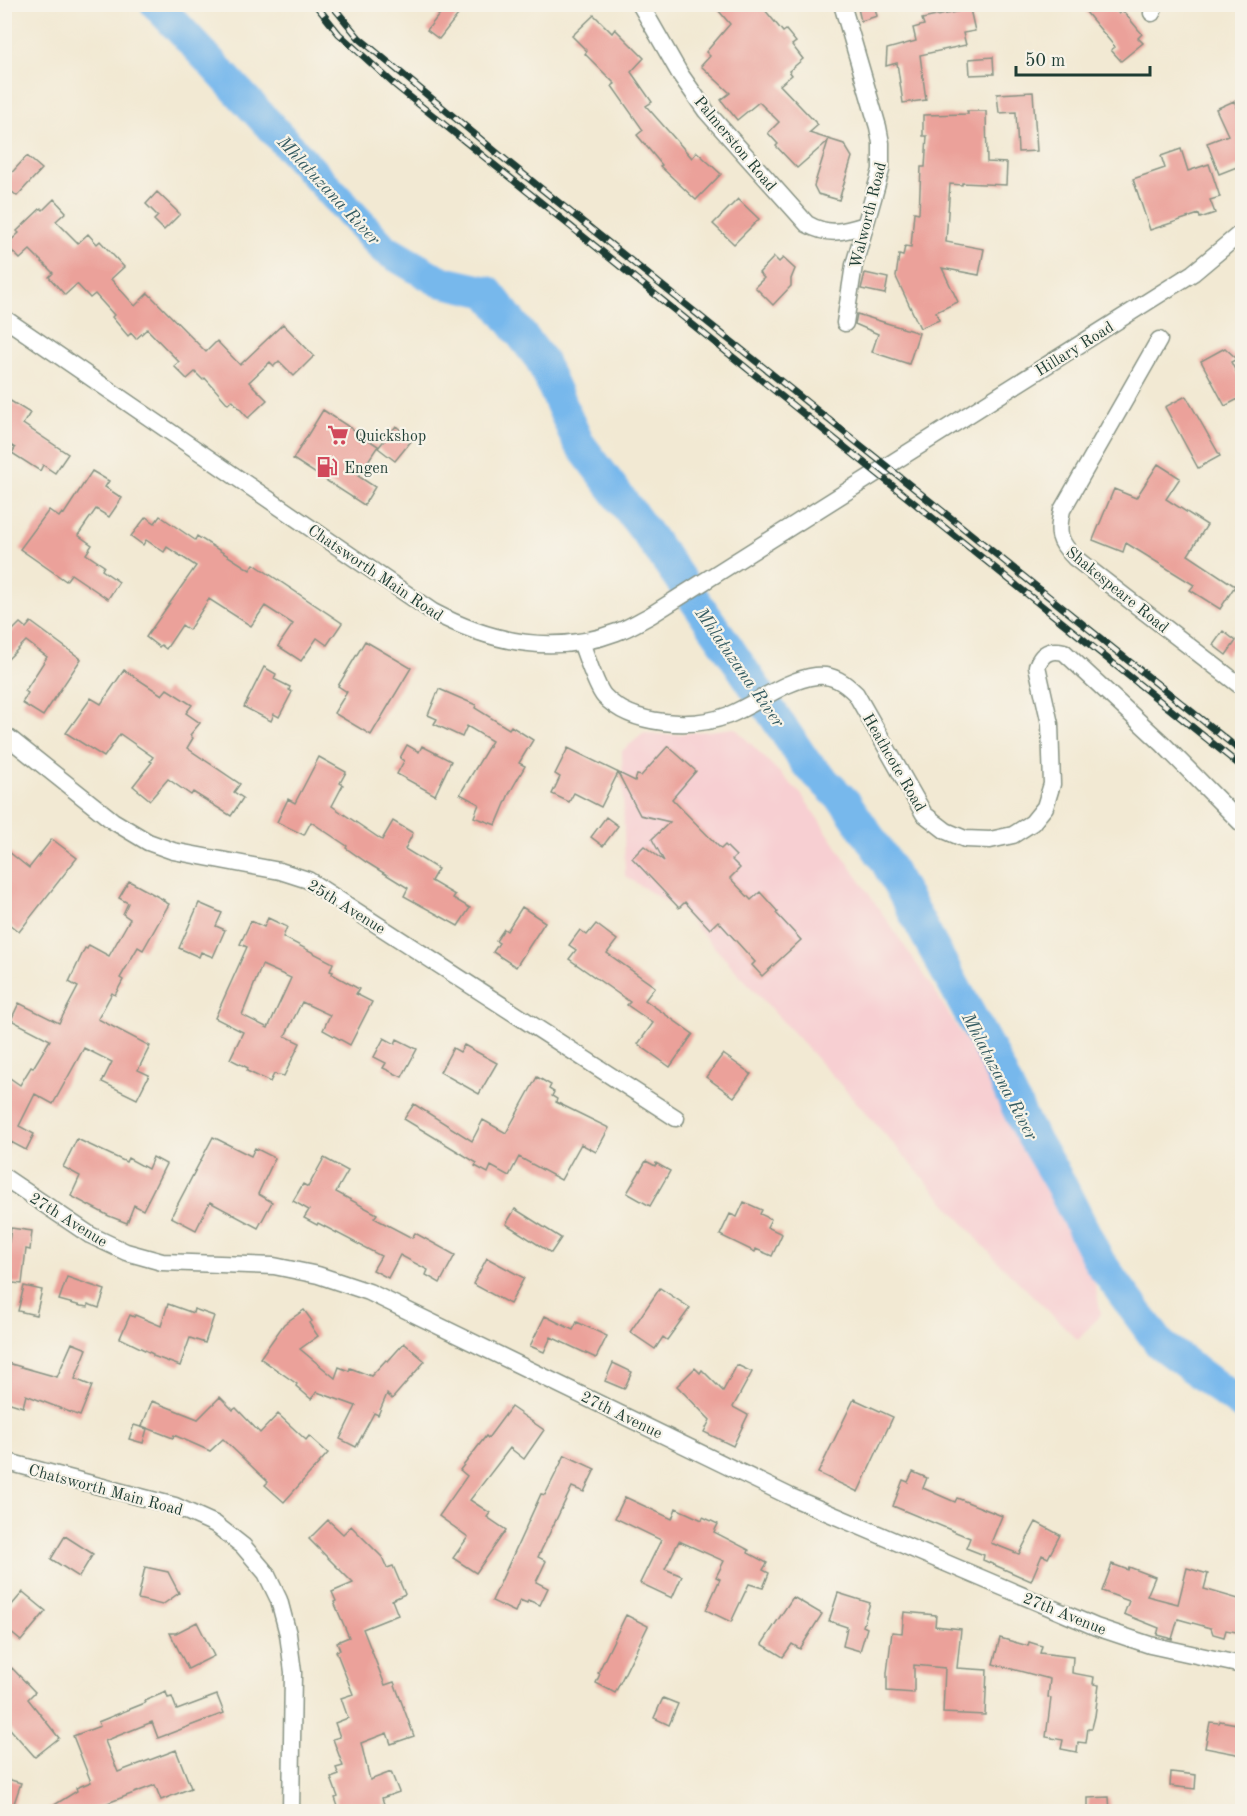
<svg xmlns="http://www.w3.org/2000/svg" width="1247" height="1816" font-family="'Old Standard TT',serif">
<rect width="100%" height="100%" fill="#f7f3e8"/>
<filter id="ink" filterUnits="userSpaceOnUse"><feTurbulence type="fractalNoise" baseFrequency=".0167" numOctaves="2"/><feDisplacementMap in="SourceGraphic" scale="12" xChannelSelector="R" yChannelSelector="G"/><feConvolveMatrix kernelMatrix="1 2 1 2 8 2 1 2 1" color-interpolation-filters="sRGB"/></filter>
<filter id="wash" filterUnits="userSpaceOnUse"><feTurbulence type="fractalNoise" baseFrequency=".008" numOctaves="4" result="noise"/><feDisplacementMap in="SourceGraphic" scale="24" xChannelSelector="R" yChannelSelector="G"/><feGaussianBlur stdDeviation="1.35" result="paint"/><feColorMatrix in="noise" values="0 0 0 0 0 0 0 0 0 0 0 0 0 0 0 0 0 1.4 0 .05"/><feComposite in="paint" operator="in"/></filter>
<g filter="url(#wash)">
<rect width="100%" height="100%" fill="#f2e9d3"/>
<!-- built -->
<path fill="#f7cfd2" d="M735 728 801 794 931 985 1030 1145 1089 1256 1101 1314 1078 1340 996 1260 841 1085 682 912 625 876 622 751 644 733 668 735Z"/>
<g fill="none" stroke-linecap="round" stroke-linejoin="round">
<!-- river -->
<path stroke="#77b8ec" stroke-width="32" d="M156 4 208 59 384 249 439 281 488 292 541 360 578 442 663 555 727 646 806 763 846 803 885 860 990 1051 1026 1126 1060 1183 1099 1261 1160 1344 1242 1405"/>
</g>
<g id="blocks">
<!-- building -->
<path fill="#eba19a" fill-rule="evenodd" d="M713 4H760L783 32 786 30 796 42 792 45 803 59 789 71 792 75 780 85 818 125 809 133 844 144 852 157 839 200 818 194 814 186 828 141 797 168 776 146 778 144 768 133 779 122 759 102 737 120 721 100 730 93 701 66 710 56 706 52 730 24Z
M857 4H874L877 16 861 21Z
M1095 4H1111L1119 14 1123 11 1142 34 1138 38 1143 43 1121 61 1111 50 1115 47 1086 12Z
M446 6 458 15 439 39 427 30Z
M970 9 975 31 963 33 966 45 920 55 926 100 903 103 897 63 886 66 887 49 916 41 913 28 924 25 922 19Z
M594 15 612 33 615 29 644 58 631 72 652 102 646 106 692 158 697 152 721 174 696 200 660 166 662 165 637 135 643 130 612 86 615 84 585 54 587 51 572 36Z
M993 57 994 74 970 75 969 59Z
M1033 92 1037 151 1018 152 1016 112 999 113 997 94Z
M1234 101 1242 119V165L1219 174 1207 143 1228 135 1216 109Z
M967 111H986L987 162 1007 163 1006 185 962 183V185L950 184 946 242 984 249 979 275 942 268 958 302 936 312 939 320 920 328 896 277 899 255 903 256 905 246 911 247 914 212 919 213 921 167H925L927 136H923V115L968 114Z
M1181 149 1188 171 1209 164 1220 197 1210 200 1215 213 1200 218 1199 214 1150 230 1133 179 1165 168 1161 156Z
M27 156 42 169 17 196 4 185V181Z
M157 192 180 214 164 230 154 220 158 216 146 204Z
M54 199 66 212 56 221 78 243 88 234 97 244 100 241 124 267 111 279 135 306 148 293 206 352 217 341 240 365 283 324 314 356 294 376 279 361 274 366 270 362 249 382 267 400 248 418 232 400 228 404 205 378 203 380 195 372 187 379 174 366 179 362 147 329 136 339 131 333 128 336 112 317 114 315 95 294 90 298 77 284 65 295 49 277 53 273 30 250 20 259 6 245 19 233 17 231 41 208 43 210Z
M738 199 759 219 734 244 713 224Z
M774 257 779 262 783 258 795 269 791 279V286L773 305 755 287 764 278 759 273Z
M865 273 888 278 885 294 861 289Z
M857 314 919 333 909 364 872 352 878 334 855 324Z
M1225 348 1237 359 1231 362 1242 383V397L1225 406 1201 361Z
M1186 396 1220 456 1198 468 1165 407Z
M4 397 30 413 23 424 68 454 55 473 43 465 40 471 12 453 15 448 4 441Z
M323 410 378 446 358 476 375 487 364 505 293 459Z
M396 426 412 440 395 461 378 448Z
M1158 464 1180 478 1166 499 1207 525 1188 555 1235 586 1220 609 1190 590 1194 585 1126 543 1123 552 1093 540 1114 489 1136 498Z
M92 471 109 481 105 487 122 498 109 517 96 509 78 535 92 545 86 554 104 566 102 570 119 582 108 599 71 574 66 581 20 549 49 510 59 517 62 513 64 514Z
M160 516 195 540 197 536 250 570 254 564 342 623 327 645 317 638 301 661 278 646 293 624 265 606 251 626 209 599 189 630 182 625 166 649 161 645 159 647 146 637 196 566 167 547 164 552 146 540 143 545 131 536 146 517 155 523Z
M31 622 81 659 43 716 22 703 28 693 25 691 47 657 26 641 4 663V639L20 623 26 628Z
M1223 631 1236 641 1226 655 1213 645Z
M365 641 411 668 371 735 334 713 347 692 338 686Z
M264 667 276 674 274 679 290 687 289 690 292 692 279 717 274 714 271 721 244 707Z
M124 670 162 695 167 689 192 705 186 713 200 723 190 735 193 738 187 748 240 784 234 792 243 798 231 816 193 792 191 795 168 779 150 800 133 786 152 762 150 761 153 757 120 734 104 757 66 733 91 698 101 704Z
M439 689 476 705 475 708 509 729 511 726 533 740 519 763 525 766 509 794 496 825 474 817 479 804 460 794 492 741 467 726 462 737 434 724 437 719 428 715Z
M407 745 419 752 422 746 451 761 435 795 397 774 404 761 400 758Z
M668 746 696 771 672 799 721 849 725 845 736 856 732 860 740 868 730 878 751 900 760 892 778 912 776 913 801 940 762 976 752 965 755 962 718 921 710 929 685 902 679 908 632 858 644 846 664 861 652 839 670 822 640 815 618 773 601 807 574 793 569 802 552 794 560 777 555 774 568 748 635 781 637 775 641 776Z
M319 757 346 772 340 783 343 785 332 806 382 840 393 821 413 833 405 849 438 869 431 881 455 895 453 898 470 908 458 926 404 896 408 888 366 862 346 848 347 846 311 822 304 835 277 822 288 799 295 803Z
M606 817 618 826 603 846 591 837Z
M52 839 77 858 19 932 4 920V848L29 868Z
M129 881 164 900 163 901 169 904 143 950 138 947 120 978 123 980 115 995 112 993 98 1019 150 1046 138 1070 149 1075 137 1099 102 1082 112 1062 84 1048 53 1104 35 1094 19 1126 34 1134 26 1150 11 1142 4 1154V1074L20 1085 31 1067 33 1068 50 1040 11 1020 19 1003 59 1023 78 987 69 982 85 948 87 949 89 945 109 956 130 919 123 914 128 903 119 898Z
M199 903 222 913 216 926 225 930 213 957 201 952 199 957 179 948Z
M522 907 545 922 516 967 493 952 499 943 496 941 504 929 507 931Z
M268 918 287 927 283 937 333 963 330 971 333 972 332 974 359 989 356 994 372 1002 350 1045 323 1030 330 1015 302 1002 285 1036 300 1043 284 1076 274 1074 270 1082 247 1071 248 1068 230 1059 243 1032 215 1018 247 947 240 944 251 921 264 927ZM262 965 291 978 268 1028 242 1015Z
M596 924 617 940 607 953 655 987 645 1000 693 1034 670 1067 638 1044 653 1023 627 1005 630 1002 569 959 576 950 569 945 580 930 587 935Z
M384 1038 395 1044 397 1039 417 1049 402 1077 383 1068 386 1063 374 1057Z
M464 1045 497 1063 479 1094 440 1072 453 1048 460 1052Z
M723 1054 751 1074 734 1097 706 1077Z
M537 1077 551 1085 549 1089 554 1092 552 1096 557 1099 556 1102 609 1128 596 1152 581 1144 561 1180 519 1157 509 1176 491 1166 488 1173 475 1166 477 1163 404 1119 414 1104 472 1141 483 1120 506 1133Z
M213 1137 251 1156 255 1148 275 1158 258 1194 272 1202 258 1228 210 1202 196 1230 171 1217Z
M77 1139 126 1162 128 1158 148 1169 153 1157 166 1164 143 1210 134 1205 127 1223 109 1216 71 1196 80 1176 63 1167Z
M324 1158 348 1171 336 1192 377 1214 374 1218 412 1238 415 1233 455 1255 440 1283 426 1275 428 1270 400 1255 388 1278 373 1270 381 1256 318 1223 317 1225 304 1218 309 1210 293 1201 303 1184 308 1187Z
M646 1161 655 1166 656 1163 670 1171 650 1206 627 1193Z
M744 1202 762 1210 760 1214 771 1219 767 1227 782 1234 772 1256 756 1249 755 1252 720 1235 730 1214 737 1217Z
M515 1209 561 1238 551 1253 506 1224Z
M11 1228 32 1231 30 1250 26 1249 22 1284 4 1282V1241L9 1242Z
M487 1258 524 1278 510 1304 473 1284Z
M67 1277 105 1290 99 1308 88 1304V1307L81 1306 59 1300Z
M24 1286 42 1290 36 1315 18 1311Z
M660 1288 690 1308 667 1340 663 1337 655 1349 630 1332Z
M168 1304 193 1313 194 1309 214 1316 205 1343 190 1338 180 1366 153 1356V1354L120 1338 130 1315 134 1317 135 1315 161 1326Z
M304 1310 312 1321 309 1323 318 1336 300 1349 335 1378 339 1367 349 1371 350 1368 371 1376 386 1360 388 1361 404 1343 425 1361 392 1399 387 1394 378 1415 374 1413 356 1447 340 1439 356 1406 317 1392 311 1399 296 1386 297 1384 260 1358 284 1324Z
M545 1316 573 1330 577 1322 607 1336 596 1358 551 1337 544 1352 530 1346Z
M72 1343 87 1349 75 1379 92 1386 80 1416 26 1395 23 1407 4 1401V1362L57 1377Z
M613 1363 632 1372 624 1389 605 1381Z
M737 1365 752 1372 733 1407 748 1415 733 1446 704 1432 710 1420 677 1386 695 1368 700 1373 702 1370 723 1391Z
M220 1397 233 1410 236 1408 260 1433 278 1414 306 1440 309 1436 328 1453 284 1502 265 1485 268 1482 223 1439 210 1451 174 1435 173 1438 142 1426 152 1401 198 1419Z
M854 1399 893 1417 858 1492 818 1473Z
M511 1407 544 1430 524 1459 510 1448 470 1500 490 1513 487 1517 506 1530 476 1573 453 1558 468 1537 439 1516 467 1476 460 1470 486 1436 488 1438Z
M134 1425 147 1429 143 1443 129 1439Z
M565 1455 595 1469 584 1492 572 1487 538 1557 546 1561 536 1582 548 1588 540 1605 528 1600 527 1603 520 1600 515 1612 492 1601 541 1494 545 1495Z
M913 1472 927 1478 923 1488 955 1502 957 1498 1002 1516 991 1543 1019 1554 1036 1522 1060 1535 1048 1558 1042 1555 1031 1581 983 1560 984 1555 966 1548 970 1538 893 1506 903 1480 908 1482Z
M625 1497 672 1519 676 1508 702 1520 703 1517 718 1524 714 1532 749 1550 748 1553 767 1563 763 1570 769 1573 763 1588 749 1584 731 1622 706 1610 720 1579 716 1577 724 1561 679 1541 665 1569 682 1576 672 1598 640 1583 661 1540 615 1518Z
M328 1520 343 1534 351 1526 382 1557 387 1568 393 1566 405 1594 392 1600 398 1615 363 1629 385 1685 394 1682 414 1736 391 1744 387 1733 361 1743 370 1780 391 1772 399 1792 382 1798 385 1807 372 1812H340L335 1798 338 1797 331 1778 339 1775 336 1768 343 1766 333 1739 340 1737 335 1723 348 1718 341 1698 353 1694 336 1651 340 1650 337 1642 349 1637 334 1602 336 1601 332 1592 353 1583 309 1539Z
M65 1536 93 1554 79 1577 51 1559Z
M1112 1564 1128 1570 1129 1567 1155 1577 1147 1596 1178 1604 1187 1568 1208 1574 1204 1589 1242 1600V1633L1226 1630 1224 1637 1213 1634 1211 1628 1178 1619 1172 1639 1157 1635 1159 1628 1124 1614 1129 1601 1102 1591Z
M145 1567 168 1572 179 1593 162 1605 138 1599Z
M23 1592 46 1611 21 1641 4 1627V1614Z
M838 1593 870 1603 863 1626 867 1628 860 1651 843 1646 847 1627 829 1621Z
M793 1597 822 1614 800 1649 792 1644 783 1657 762 1644Z
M904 1612 936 1615 935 1626 961 1629 957 1668 987 1670 985 1715 943 1713 945 1668 914 1665V1693L887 1691V1673L892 1632 902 1633Z
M626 1615 648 1626 615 1693 596 1683 600 1674 598 1673Z
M197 1622 214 1656 188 1669 170 1633H176Z
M1000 1638 1028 1646 1029 1642 1042 1646 1040 1653 1073 1657 1072 1673 1094 1677 1093 1684 1099 1685 1095 1716 1092 1728H1088L1086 1743 1078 1742 1077 1752 1061 1749 1063 1740 1046 1737 1051 1698 1048 1697 1050 1679 993 1664Z
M12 1668 35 1692 28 1699 59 1738 35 1757 4 1722V1710L11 1703 4 1696V1676Z
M166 1692 168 1698 172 1697 177 1710 217 1695 224 1713 158 1738 152 1722 105 1741 118 1772 176 1750 191 1788 161 1800 155 1785 84 1812H43L77 1791 76 1788 91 1782 73 1736 100 1726 98 1722 145 1703 144 1701Z
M663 1698 678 1704 669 1725 654 1718Z
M1220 1721 1242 1725V1755L1205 1748 1210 1722 1219 1723Z
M1171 1772 1196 1775 1195 1789 1170 1786Z
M4 1778 21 1783 11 1812H4Z
M1109 1797 1110 1812H1088V1798Z"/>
</g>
</g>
<g filter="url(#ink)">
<use href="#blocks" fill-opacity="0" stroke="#889384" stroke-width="1.5"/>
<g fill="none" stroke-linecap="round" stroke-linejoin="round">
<defs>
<path id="minor" d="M640 4 680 74 706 111 807 224C828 236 843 232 865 225
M842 4 878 127 881 143V170L854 265 845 323
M1152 13 1156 4
M4 318 433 612C490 642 554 656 617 632 629 628 640 621 651 615L1193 273 1242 232
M1159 340 1062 510C1057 533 1058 541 1075 558L1242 687
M581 642C586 655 596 687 604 696 632 726 693 729 729 715 758 703 785 680 816 676 833 674 845 683 856 694L924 814 946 831 965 839 990 840 1013 835 1032 823 1045 807 1052 784 1050 724 1037 666C1042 653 1050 649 1064 652L1163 744 1242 824
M4 734 113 821 148 842 173 851 280 871 308 880 676 1118
M4 1177 90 1235 126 1252 162 1262 274 1266 318 1275 369 1292 791 1497 1096 1627 1150 1645 1242 1665
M4 1461 175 1506 215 1524 243 1546 266 1573 279 1600 288 1634 293 1672 291 1812"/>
</defs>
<!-- minor casing -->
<use href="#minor" stroke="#889384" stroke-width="19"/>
<!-- minor -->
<use href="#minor" stroke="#fff" stroke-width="16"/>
<defs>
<path id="rail" d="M315 4 339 34 395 85 1242 767
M331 4 359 38 502 157 1242 752"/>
</defs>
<!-- rail casing -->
<use href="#rail" stroke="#1f3d34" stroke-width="7"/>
<!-- rail -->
<use href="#rail" stroke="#f7f3e8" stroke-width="4.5" stroke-dasharray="14" stroke-linecap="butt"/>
</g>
</g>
<!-- icons -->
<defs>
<symbol id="supermarket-bare" viewBox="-9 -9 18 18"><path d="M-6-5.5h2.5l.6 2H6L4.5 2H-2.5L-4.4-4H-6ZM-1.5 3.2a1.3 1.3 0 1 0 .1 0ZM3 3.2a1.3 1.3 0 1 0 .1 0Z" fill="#d1495b" stroke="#f7f3e8" stroke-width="2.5" paint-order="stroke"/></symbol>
<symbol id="fuel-bare" viewBox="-9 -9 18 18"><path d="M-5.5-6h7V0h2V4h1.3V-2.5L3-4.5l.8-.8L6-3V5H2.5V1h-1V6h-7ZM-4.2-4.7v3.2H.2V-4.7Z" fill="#d1495b" stroke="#f7f3e8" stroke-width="2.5" paint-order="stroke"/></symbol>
</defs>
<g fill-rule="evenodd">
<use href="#supermarket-bare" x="323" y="420" width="30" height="30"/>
<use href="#fuel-bare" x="312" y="452" width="30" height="30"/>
</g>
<g text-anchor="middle" stroke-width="4.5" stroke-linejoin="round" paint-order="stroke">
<!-- street labels -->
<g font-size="16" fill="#1f3d34" stroke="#f7f3e8">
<text transform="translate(736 143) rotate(50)" y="6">Palmerston Road</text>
<text transform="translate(867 215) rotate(-76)" y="6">Walworth Road</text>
<text transform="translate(1074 348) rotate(-32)" y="6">Hillary Road</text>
<text transform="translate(376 572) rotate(34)" y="6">Chatsworth Main Road</text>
<text transform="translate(1118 589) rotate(39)" y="6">Shakespeare Road</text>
<text transform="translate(895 762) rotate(60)" y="6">Heathcote Road</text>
<text transform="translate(347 906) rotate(32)" y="6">25th Avenue</text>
<text transform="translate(69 1219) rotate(32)" y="6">27th Avenue</text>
<text transform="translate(622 1414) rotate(26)" y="6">27th Avenue</text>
<text transform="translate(106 1489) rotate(15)" y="6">Chatsworth Main Road</text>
<text transform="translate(1065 1613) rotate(22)" y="6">27th Avenue</text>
</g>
<!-- poi labels -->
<g font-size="16" fill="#1f3d34" stroke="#f7f3e8" text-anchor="start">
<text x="355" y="441">Quickshop</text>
<text x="344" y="473">Engen</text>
</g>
<!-- water labels -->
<g font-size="18" font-style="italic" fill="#355c62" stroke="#f7f3e8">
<text transform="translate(329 190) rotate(47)" y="6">Mhlatuzana River</text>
<text transform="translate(740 667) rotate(55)" y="6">Mhlatuzana River</text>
<text transform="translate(1000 1076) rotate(62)" y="6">Mhlatuzana River</text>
</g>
</g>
<!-- margin -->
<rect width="1247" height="1816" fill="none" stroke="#f7f3e8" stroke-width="24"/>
<!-- scale -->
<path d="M1016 66v9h134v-9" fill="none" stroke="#1f3d34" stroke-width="3"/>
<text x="1025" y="66" font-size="18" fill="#1f3d34" stroke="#f7f3e8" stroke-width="4.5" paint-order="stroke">50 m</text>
</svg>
